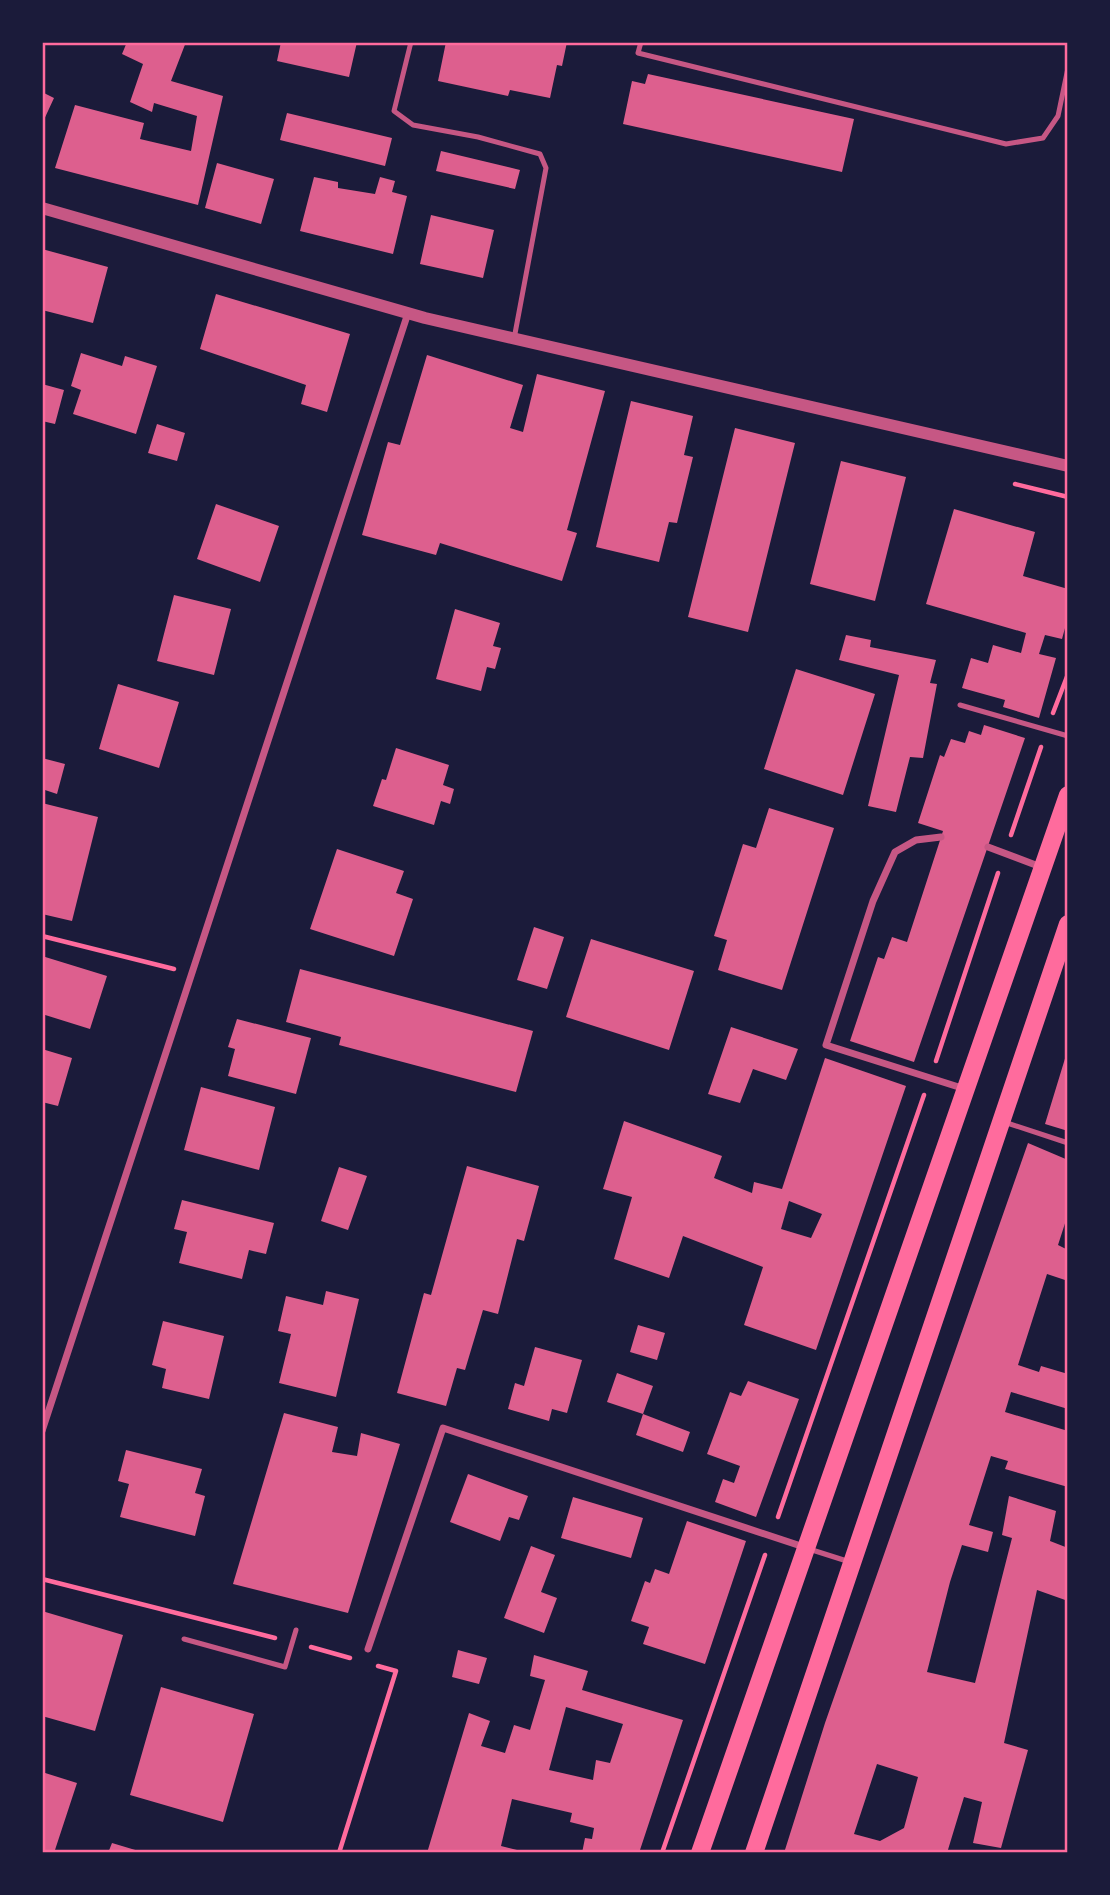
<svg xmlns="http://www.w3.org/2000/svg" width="1110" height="1895" font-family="Figtree,sans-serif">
<rect width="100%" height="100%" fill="#1b1b3a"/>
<!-- building -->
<path fill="#dd5f8e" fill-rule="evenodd" d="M127 42H186L171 81 223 96 198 205 55 168 75 105 144 123 140 139 191 151 197 116 154 103 152 112 130 102 143 64 122 54Z
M281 42H357L349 77 277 61Z
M446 42H567L562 66 557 65 550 98 510 90 508 96 438 81Z
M648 74 854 119 842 172 623 124 632 81 645 84Z
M42 92 54 98 42 124Z
M287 113 392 138 385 166 280 140Z
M441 151 520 170 515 189 436 171Z
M217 163 274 179 261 224 205 208Z
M314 177 338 182V188L375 194 380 177 395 181 392 192 407 196 393 254 300 231Z
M431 215 494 230 483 278 420 264Z
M42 249 108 267 93 323 42 310Z
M216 294 350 334 327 412 301 404 306 385 200 349Z
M81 353 122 366 125 356 157 366 136 434 73 414 81 390 71 386Z
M427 355 523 385 510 428 523 432 537 374 605 391 567 530 577 533 562 581 440 543 436 555 362 535 388 442 400 445Z
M42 384 64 390 55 424 42 421Z
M631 401 693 416 684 455 693 457 677 523 669 522 659 562 596 547Z
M157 424 185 433 177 461 148 453Z
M735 428 795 443 748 632 688 617Z
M841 461 906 477 875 601 810 584Z
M216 504 279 526 260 582 197 559Z
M954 509 1035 532 1023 576 1068 589V617L1062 639 1045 635 1039 654 1056 658 1039 718 1003 707 1005 700 962 688 971 658 988 663 993 645 1021 653 1026 633 926 604Z
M174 595 231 609 214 675 157 661Z
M455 609 500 623 493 646 501 648 495 669 487 667 481 691 436 679Z
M846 635 871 640 870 647 936 660 930 683 937 684 923 758 910 757 896 812 868 806 899 675 839 660Z
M796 669 875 694 843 795 764 769Z
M118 684 179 702 159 768 99 749Z
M984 725 1025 738 914 1062 850 1041 878 957 884 959 892 937 907 942 943 831 918 823 940 755 944 757 951 739 965 743 969 731 981 735Z
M396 748 449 765 443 785 454 789 450 804 441 801 434 825 373 806 382 779 386 780Z
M42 758 65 764 57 794 42 789Z
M42 803 98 817 72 921 42 914Z
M769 808 834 828 782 990 718 970 727 940 714 936 743 844 756 848Z
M337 849 404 871 396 893 413 899 394 956 310 929Z
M534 927 564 937 547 989 517 980Z
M591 939 694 971 669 1050 566 1017Z
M42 956 107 976 90 1029 42 1014Z
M300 969 533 1031 516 1092 339 1045 341 1037 286 1022Z
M237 1019 311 1038 296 1094 228 1076 235 1049 228 1047Z
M731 1027 798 1049 786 1080 753 1069 740 1103 708 1094Z
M42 1049 72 1058 58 1106 42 1102Z
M1067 1052H1068V1131L1045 1124Z
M825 1058 906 1086 816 1350 744 1325 763 1267 683 1236 669 1278 614 1259 632 1197 603 1189 624 1121 722 1156 714 1178 752 1193 754 1182 782 1189ZM789 1201 822 1214 811 1238 781 1229Z
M201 1087 275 1107 259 1170 184 1150Z
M1028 1143 1068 1160V1214L1058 1245 1068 1250V1281L1047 1274 1018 1365 1039 1372 1041 1366 1068 1374V1409L1011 1392 1005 1412 1068 1431V1487L1005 1469 1008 1461 991 1456 969 1525 993 1532 988 1552 962 1545 950 1582 927 1672 975 1683 1012 1538 1002 1535 1009 1496 1056 1511 1050 1541 1068 1548V1601L1037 1590 1004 1743 1028 1750 1001 1848 973 1843 982 1802 964 1797 947 1853H784L825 1723ZM877 1764 918 1777 904 1828 880 1841 854 1834Z
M467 1166 539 1186 524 1241 517 1239 498 1314 483 1310 465 1370 457 1368 446 1406 397 1393 424 1293 431 1295Z
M339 1167 367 1176 348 1230 321 1221Z
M182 1200 274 1223 266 1254 249 1250 242 1279 179 1263 187 1232 174 1229Z
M326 1291 359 1299 336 1397 279 1383 291 1334 278 1331 286 1296 323 1305Z
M163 1321 224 1336 209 1399 162 1388 166 1369 152 1365Z
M638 1325 665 1333 657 1360 630 1352Z
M535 1347 582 1360 567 1413 552 1409 549 1421 508 1409 515 1383 524 1386Z
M617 1373 653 1386 643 1414 690 1432 683 1452 636 1435 643 1414 607 1402Z
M748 1381 799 1399 756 1517 715 1502 723 1479 734 1483 740 1466 707 1454 730 1392 741 1396Z
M284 1413 338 1427 332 1452 357 1456 361 1433 400 1444 348 1613 233 1584Z
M126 1450 202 1469 195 1493 205 1496 195 1536 120 1517 129 1484 118 1481Z
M468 1474 528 1496 519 1520 509 1517 500 1541 450 1522Z
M573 1497 643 1518 631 1558 561 1538Z
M687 1521 746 1541 705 1664 643 1644 649 1627 631 1621 645 1581 650 1583 655 1569 669 1574Z
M531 1546 555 1555 541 1592 557 1598 544 1633 504 1618Z
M42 1611 123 1635 95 1731 42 1716Z
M458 1650 487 1658 479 1684 452 1677Z
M534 1655 588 1671 582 1690 683 1720 639 1853H582L585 1838 592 1839 594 1828 570 1822 572 1813 512 1799 501 1846 529 1853H427L469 1713 490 1721 481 1746 505 1753 514 1725 530 1730 545 1680 530 1676ZM566 1707 623 1724 610 1763 596 1760 593 1780 549 1770Z
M161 1687 254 1714 223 1822 130 1795Z
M42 1772 77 1783 54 1853H42Z
M112 1843 142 1852V1853H108Z"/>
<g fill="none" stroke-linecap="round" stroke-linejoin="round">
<!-- path -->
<path stroke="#ff6b9d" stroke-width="4.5" d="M1015 484 1068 497
M1053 713 1068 674
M1011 835 1041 747
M42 936 174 969
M936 1061 998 873
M778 1517 924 1095
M42 1579 275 1638
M311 1647 350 1658
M339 1853 396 1671 378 1666
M662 1853 765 1555"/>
<!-- service -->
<path stroke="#c65784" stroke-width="5" d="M411 42 394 111 413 125 478 137 540 154 546 168 514 339
M641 42 638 53 1006 144 1043 138 1058 116 1068 68
M960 705 1068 736
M1004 1122 1068 1143
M809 1549 850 1562
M184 1639 285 1667 296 1630"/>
<!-- minor -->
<path stroke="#c65784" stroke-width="7" d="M941 837 916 840 895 852 873 901 826 1045 965 1089
M988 847 1041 867
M42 1431 408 313
M368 1649 443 1428 804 1547"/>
<!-- tertiary -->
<path stroke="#c65784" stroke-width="12" d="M42 208 425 318 1068 466"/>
<!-- primary -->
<path stroke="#ff6b9d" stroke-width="18" d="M700 1853 1068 795
M754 1853 1068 924"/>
</g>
<!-- border -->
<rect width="1110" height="1895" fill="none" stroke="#1b1b3a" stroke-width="88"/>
<rect x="44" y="44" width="1022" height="1807" fill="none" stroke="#ff6b9d" stroke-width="2.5"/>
</svg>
